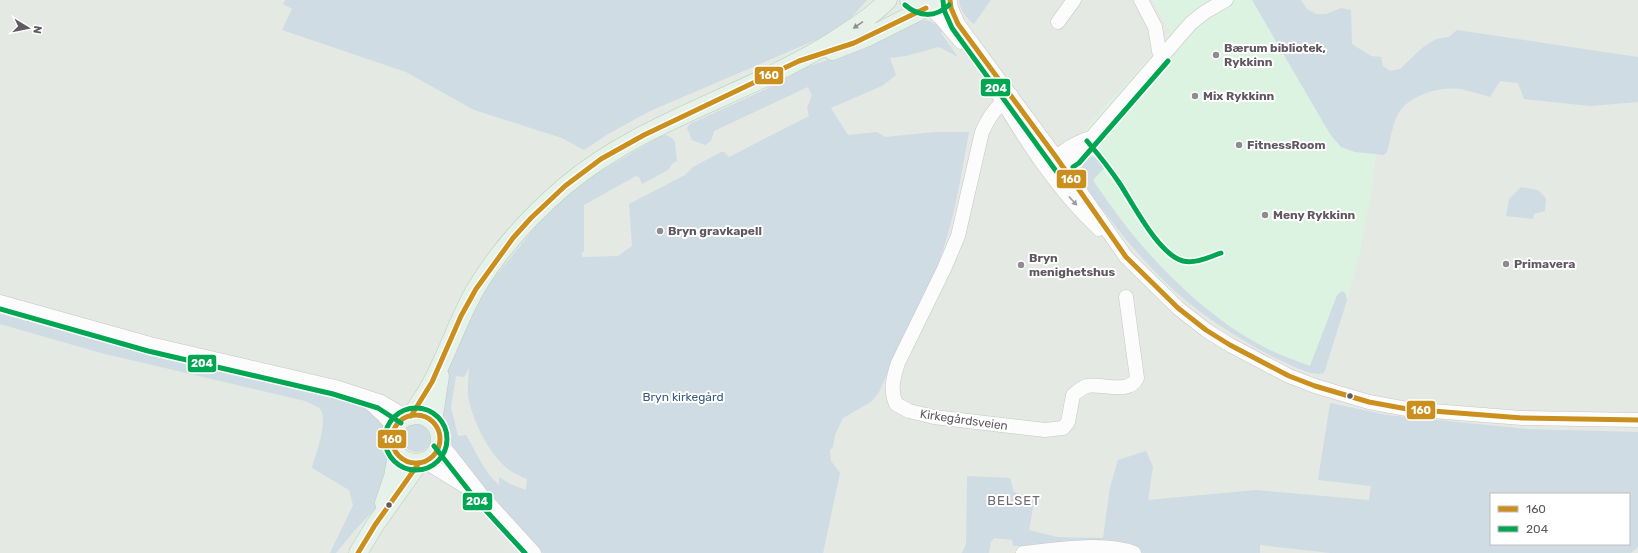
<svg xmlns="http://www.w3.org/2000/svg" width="1638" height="553" font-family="Rubik,sans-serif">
<rect width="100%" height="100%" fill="#e4e9e4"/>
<!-- commercial -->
<path fill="#dcf3e1" d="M1152 0H1252L1330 134 1341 147 1355 152 1376 154 1370 200 1358 261 1347 300 1345 293 1337 295 1310 366 1269 350 1246 337 1222 321 1195 299 1143 248 1093 180 1109 163 1102 157 1084 130 1146 61 1170 32Z"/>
<!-- green -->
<path fill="#cfdce3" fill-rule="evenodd" d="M285 0H867L852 17 841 25 818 39 650 111 608 134 584 150 562 138 474 110 406 72 282 30 292 9 283 4Z
M959 0H991L974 24C966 18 960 10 959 0Z
M1252 0H1301L1307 9 1316 14H1326L1341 8 1351 10 1352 44 1371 56 1381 57 1383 66 1390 71 1400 69 1422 48 1436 39 1449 37 1457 30 1638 57V102L1590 106 1524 99 1518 83 1500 81 1490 97C1480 94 1470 91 1460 89 1439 86 1406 96 1397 116 1392 126 1390 142 1387 152L1384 155 1355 152 1341 147 1330 134Z
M927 20 938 25 944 30 941 33 958 57 939 47 906 56 890 58 896 75 882 86 831 108 848 135 877 132 885 137 935 132H969C960 180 953 231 933 276L879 392 871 402 843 418 835 435 833 447 830 450 831 461 840 473 823 553H543L484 488 449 445 447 427 442 417 444 385 447 371 468 319 489 284 537 225 568 195 592 176 661 136C668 134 671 137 675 142L677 161 673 163 668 170 642 184 639 177 636 176 584 205V252H582V257L618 256 632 246 629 204 685 175 693 167 721 152H724L729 157 809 116 807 108 812 95 808 87 714 131 711 141 705 145 692 140 687 128 690 124 766 89 807 67 845 54 915 22ZM469 368C469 377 467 387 468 396 472 420 489 454 508 469 514 474 521 476 527 479L526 490 510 484 499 477V485C483 471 477 453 466 435L458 436 451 407 456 376 464 377Z
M1089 157H1093L1099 160 1102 157 1109 163 1093 180C1135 245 1198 314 1268 349 1281 356 1296 361 1310 366L1337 295 1342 291 1345 293 1347 300 1324 373C1313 377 1295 367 1284 362 1254 348 1225 330 1198 310 1163 284 1133 249 1106 214 1098 204 1088 193 1084 181 1081 173 1080 163 1089 157Z
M1521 187 1538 190 1546 198 1545 211 1534 214 1533 219 1506 216 1509 199Z
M0 308 345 395 368 406 384 424 383 441 391 460 383 493 376 508 356 529 336 553H330L353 505 349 490 312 468C315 455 330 419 319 408 315 405 309 403 305 401L101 353 0 324Z
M1330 403 1387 415 1529 429 1638 432V547L1631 553H1330L1260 545V553H1143L1131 548 1013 546 1012 540 994 538 991 542 989 553H962L966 544 967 476 1010 478 1014 492 1035 498 1029 530 1057 537 1103 538 1110 487 1118 460 1146 451 1153 467 1148 500 1255 490 1369 500 1371 486 1318 480ZM1491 494H1629V544H1491Z
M403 438a14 14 0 1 1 28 0a14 14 0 1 1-28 0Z"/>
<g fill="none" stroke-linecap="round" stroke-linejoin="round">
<defs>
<path id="minor" d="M950 0 951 8 958 24 1056 157 1126 257 1178 308 1206 330 1230 345 1289 376 1315 386 1369 402 1407 409 1522 418 1638 420
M1141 0 1155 27 1159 51 1163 56
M929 8 940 17 961 42
M1058 22 1074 0
M998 94C1027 142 1058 191 1099 229
M1011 95C996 107 990 115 982 132L958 236 944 269 898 363C893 378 890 390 896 404L909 411 934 417 1045 430 1063 428 1068 422 1073 395C1077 392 1081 388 1087 386 1101 383 1130 395 1137 378L1126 297
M1052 165C1059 151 1073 145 1087 139
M1053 169 1062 167 1074 158 1191 23 1205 12 1226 0
M0 302 150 344 335 387 381 402 395 410 405 418
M369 402 384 416 395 428
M440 442 483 497 534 553
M424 461 473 491
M1023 553C1054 550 1106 541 1134 553"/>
<path id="major" d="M909 0C919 10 934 11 944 0
M832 51 868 37 926 8
M392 439a24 24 0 1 1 48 0a24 24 0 1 1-48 0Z
M411 416C418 404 426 394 432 382 448 352 458 320 475 290 498 251 531 215 565 186 641 122 740 97 825 46 847 32 869 19 888 0
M433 422 440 376
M384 503 393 477 397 454
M358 553 375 525 419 463"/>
</defs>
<!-- minor casing -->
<use href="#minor" stroke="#c6c6c6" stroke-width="15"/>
<!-- major casing -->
<use href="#major" stroke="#b2d0b7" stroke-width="19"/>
<!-- minor -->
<use href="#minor" stroke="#fbfcfb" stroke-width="14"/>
<!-- major -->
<use href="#major" stroke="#e6f1e9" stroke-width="18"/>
<defs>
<path id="bus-1" d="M950 0 951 8 958 24 1056 157 1126 257 1178 308 1206 330 1230 345 1289 376 1315 386 1369 402 1407 409 1522 418 1638 420
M392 439a24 24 0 1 1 48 0a24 24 0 1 1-48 0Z
M411 416 432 382 461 316 476 289 513 238 531 218 565 186 601 159 644 135 799 61 854 43 926 8
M358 553 375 525 419 463"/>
<path id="bus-2" d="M943 1 944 10 952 28 1056 171
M905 5C919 17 935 18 949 5
M1087 141C1098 154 1110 169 1120 184 1133 204 1159 255 1183 261 1196 264 1209 257 1221 253
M1073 167 1079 163 1168 61
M0 309 148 351 333 394 378 408 401 423
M385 439a31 31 0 1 1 62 0a31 31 0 1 1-62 0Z
M434 446 477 501 525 553"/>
</defs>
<!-- bus-1 casing -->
<use href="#bus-1" stroke="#fff" stroke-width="8"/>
<!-- bus-2 casing -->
<use href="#bus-2" stroke="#fff" stroke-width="8"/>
<!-- bus-1 -->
<use href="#bus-1" stroke="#ca8f1d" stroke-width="5"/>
<!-- bus-2 -->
<use href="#bus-2" stroke="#00a651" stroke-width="5"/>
</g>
<!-- one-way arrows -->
<defs><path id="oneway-solid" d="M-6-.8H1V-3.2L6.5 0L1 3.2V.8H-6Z"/></defs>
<use fill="#908e91" href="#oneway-solid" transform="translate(858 25) rotate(146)"/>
<use fill="#9f9a9f" href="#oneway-solid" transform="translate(1073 201) rotate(48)"/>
<!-- markers -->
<g fill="#8f8b8f" stroke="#fff" stroke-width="1.5">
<circle cx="1216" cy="55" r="4"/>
<circle cx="1195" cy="96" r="4"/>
<circle cx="1239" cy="145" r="4"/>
<circle cx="1265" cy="215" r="4"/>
<circle cx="660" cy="231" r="4"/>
<circle cx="1506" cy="264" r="4"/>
<circle cx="1021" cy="265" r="4"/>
</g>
<g fill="#615961" stroke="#fff" stroke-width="1.5">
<circle cx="1350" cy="396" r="3.5"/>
<circle cx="389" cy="505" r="3.5"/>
</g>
<g text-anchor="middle" stroke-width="4" stroke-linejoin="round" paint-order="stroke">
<!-- poi labels -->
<g font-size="12" font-weight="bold" fill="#615961" stroke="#fff" text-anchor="start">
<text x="1224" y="52">Bærum bibliotek,<tspan x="1224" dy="14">Rykkinn</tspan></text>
<text x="1203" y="100">Mix Rykkinn</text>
<text x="1247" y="149">FitnessRoom</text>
<text x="1273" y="219">Meny Rykkinn</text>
<text x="668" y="235">Bryn gravkapell</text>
<text x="1029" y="262">Bryn<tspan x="1029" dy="14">menighetshus</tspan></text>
<text x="1514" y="268">Primavera</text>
</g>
<!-- park labels -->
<g font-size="12" fill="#385c81" stroke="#fff">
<text x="683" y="401">Bryn kirkegård</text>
</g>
<!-- street labels -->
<g font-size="12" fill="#615961" stroke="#fff">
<text transform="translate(964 420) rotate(8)" y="4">Kirkegårdsveien</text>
</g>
<!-- neighbourhood labels -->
<g font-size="13" letter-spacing="1" fill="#736a73" stroke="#fff">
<text x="1014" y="505">BELSET</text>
</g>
</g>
<g stroke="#fff" stroke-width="1.5">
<rect x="754" y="66" width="30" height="19" rx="4" fill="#ca8f1d"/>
<rect x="980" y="78" width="31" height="19" rx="4" fill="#00a651"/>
<rect x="1056" y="169" width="31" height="20" rx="4" fill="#ca8f1d"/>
<rect x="187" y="354" width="30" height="19" rx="4" fill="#00a651"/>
<rect x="1406" y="400" width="30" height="20" rx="4" fill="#ca8f1d"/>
<rect x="377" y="429" width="30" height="20" rx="4" fill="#ca8f1d"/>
<rect x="462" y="492" width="31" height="19" rx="4" fill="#00a651"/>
</g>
<g font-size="11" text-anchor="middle" font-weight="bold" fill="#fff">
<text x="769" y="79">160</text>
<text x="996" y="92">204</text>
<text x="1071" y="183">160</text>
<text x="202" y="367">204</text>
<text x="1421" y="414">160</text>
<text x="392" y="443">160</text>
<text x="477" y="505">204</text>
</g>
<!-- legend -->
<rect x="1490" y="493" width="140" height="52" fill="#ffffff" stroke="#c0bdc0"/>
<rect x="1498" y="506" width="20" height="6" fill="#ca8f1d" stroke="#c0bdc0"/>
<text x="1526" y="513" font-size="12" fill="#615961">160</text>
<rect x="1498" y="526" width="20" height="6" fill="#00a651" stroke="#c0bdc0"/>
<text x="1526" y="533" font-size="12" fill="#615961">204</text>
<!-- north arrow -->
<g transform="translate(28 28) rotate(100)" stroke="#ffffff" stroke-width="3" paint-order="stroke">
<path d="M0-3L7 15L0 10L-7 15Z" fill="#615961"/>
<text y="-6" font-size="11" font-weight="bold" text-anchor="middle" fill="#615961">N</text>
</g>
</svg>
